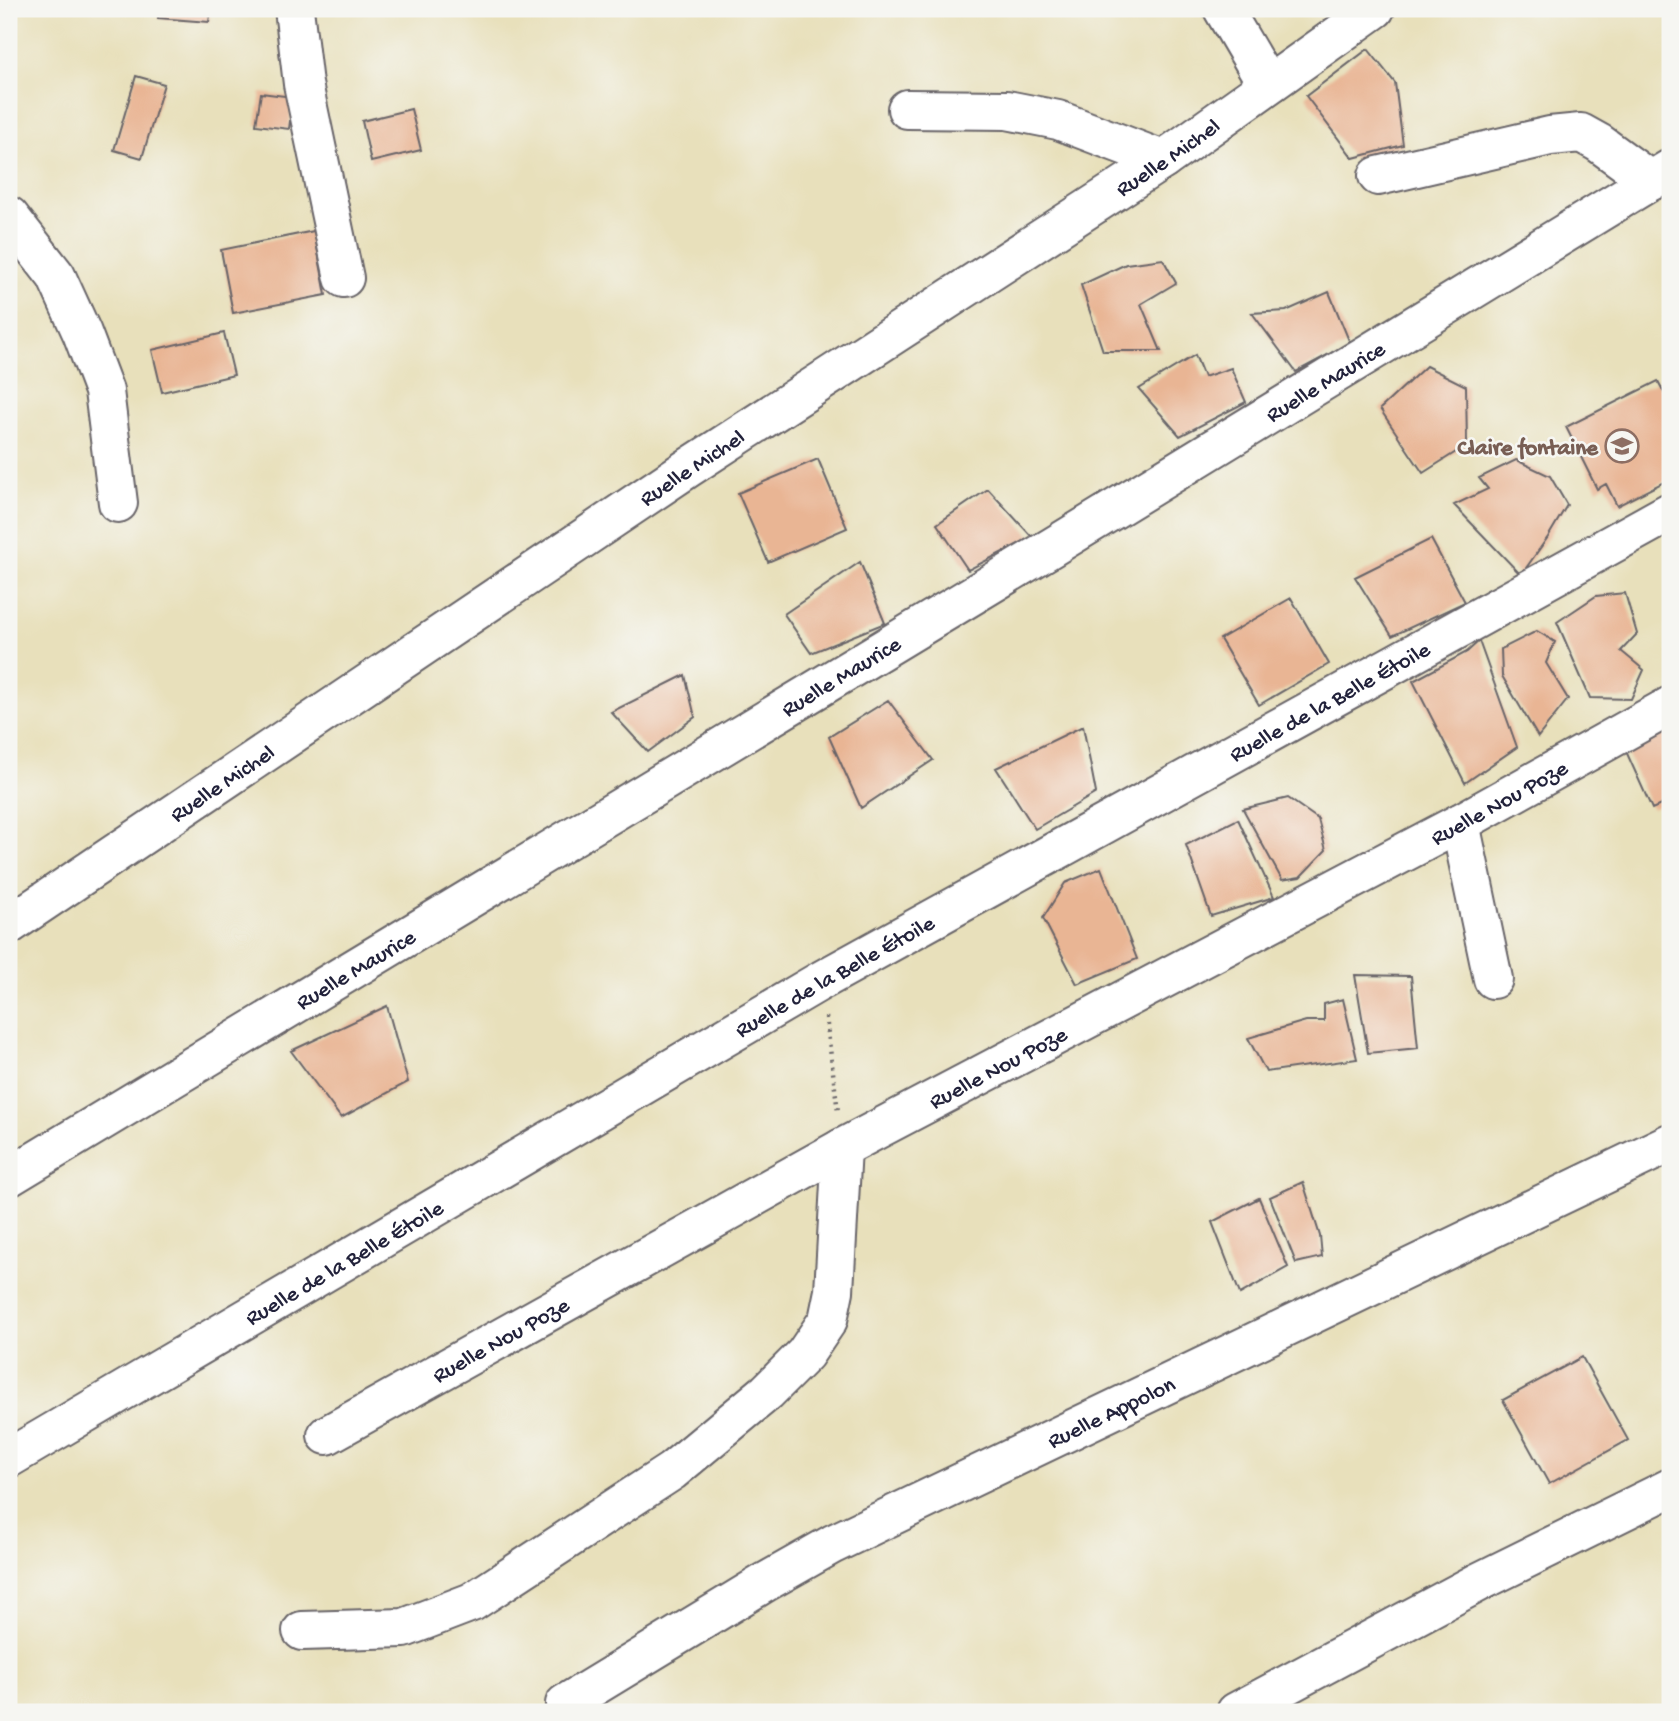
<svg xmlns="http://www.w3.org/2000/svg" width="1679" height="1721" font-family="'Gochi Hand',sans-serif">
<rect width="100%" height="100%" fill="#f6f6f2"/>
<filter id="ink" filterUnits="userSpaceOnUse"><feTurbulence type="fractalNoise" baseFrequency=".0143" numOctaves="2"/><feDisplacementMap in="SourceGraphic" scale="14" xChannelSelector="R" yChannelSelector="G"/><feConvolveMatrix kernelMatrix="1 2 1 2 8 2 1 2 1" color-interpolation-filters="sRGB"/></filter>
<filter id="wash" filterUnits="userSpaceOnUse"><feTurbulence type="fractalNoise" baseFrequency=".00686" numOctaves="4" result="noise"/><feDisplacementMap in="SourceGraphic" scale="28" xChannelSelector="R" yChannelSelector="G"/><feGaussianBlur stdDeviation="1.57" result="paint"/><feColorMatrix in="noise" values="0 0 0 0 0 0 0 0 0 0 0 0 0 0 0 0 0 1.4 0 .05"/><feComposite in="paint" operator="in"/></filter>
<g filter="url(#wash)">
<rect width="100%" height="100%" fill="#e8e0bb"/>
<g id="blocks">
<!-- building -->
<path fill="#e9b594" d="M159 9H211L209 22 158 18Z
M1368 49 1395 83 1403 145 1353 158 1306 96Z
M136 76 164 84 142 158 114 150Z
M261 93 293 97 289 129 256 125Z
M411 109 421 150 371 162 362 121Z
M314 231 326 295 233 313 221 250Z
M1163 259 1176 283 1141 304 1161 351H1103L1081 285 1126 264Z
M1329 292 1350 343 1296 372 1252 313 1286 311Z
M224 333 234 375 162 392 152 350Z
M1195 355 1204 377 1231 368 1246 402 1180 436 1139 389Z
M1426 366 1466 386 1467 445 1423 473 1380 409Z
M1658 381 1670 404V479L1617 506 1606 484 1597 489 1566 427Z
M818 459 847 528 768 562 738 493Z
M1516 460 1550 476 1567 505 1548 537 1521 575 1454 505 1488 489 1479 478Z
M988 489 1032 537 968 570 937 524Z
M1431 539 1465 602 1392 636 1355 577Z
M860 562 885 623 811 653 784 614Z
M1625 593 1637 634 1621 651 1644 670 1631 699 1590 698 1557 622 1596 596Z
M1291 598 1329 664 1259 705 1220 639Z
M1537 631 1555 642 1546 663 1568 699 1538 737 1502 676 1501 649Z
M1479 641 1517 747 1465 783 1413 681 1467 652Z
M685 675 695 717 648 752 611 712Z
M888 700 933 760 861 808 829 737Z
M1083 726 1096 793 1035 829 996 768Z
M1670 728V801L1652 809 1625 749Z
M1288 798 1318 819 1326 850 1300 877 1282 880 1243 809Z
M1238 819 1274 897 1211 916 1186 845Z
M1101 868 1137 959 1077 984 1043 918 1065 883Z
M1355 975 1411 976 1418 1048 1368 1053Z
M1343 999 1357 1059 1266 1072 1248 1038 1306 1021H1324V1004Z
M387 1006 408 1082 341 1118 291 1051Z
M1303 1182 1320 1236 1322 1257 1296 1263 1270 1197Z
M1259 1198 1288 1267 1240 1294 1212 1222Z
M1582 1357 1628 1440 1549 1484 1503 1400Z"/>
</g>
</g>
<g filter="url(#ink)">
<use href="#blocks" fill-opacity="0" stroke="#676468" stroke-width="2"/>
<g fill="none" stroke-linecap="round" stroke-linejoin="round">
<defs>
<g id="minor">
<path d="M294 9 303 84 344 278"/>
<path d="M1223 9 1267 84"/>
<path d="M907 109 1007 110 1058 120 1163 160"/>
<path d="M1378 176 1550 136 1581 133 1599 143 1651 181"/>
<path d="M9 216 56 276 82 333 104 391 118 503"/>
<path d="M1460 823 1493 979"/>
<path id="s1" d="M9 925 688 468 1163 160 1375 9"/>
<path id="s2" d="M9 1177 1054 546 1670 169"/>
<path id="s3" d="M327 1435 842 1148 1460 823 1670 706"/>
<path id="s4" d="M9 1458 822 980 1670 512"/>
<path d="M302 1631 404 1628 472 1602 672 1471 767 1392 805 1354 828 1320 834 1291 842 1148"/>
<path id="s5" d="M565 1704 764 1583 833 1544 1670 1143"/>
<path d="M1236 1712 1481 1581 1670 1488"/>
</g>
</defs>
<!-- minor casing -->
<use href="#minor" stroke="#676468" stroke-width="42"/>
<!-- path -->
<path stroke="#676468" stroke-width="4.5" stroke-dasharray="2 5" stroke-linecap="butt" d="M826 1017 838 1112"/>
<!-- minor -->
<use href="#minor" stroke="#fff" stroke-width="38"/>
</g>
</g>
<!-- icons -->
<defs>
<symbol id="school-ring" viewBox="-11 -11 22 22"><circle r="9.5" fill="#f6f6f2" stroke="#8d6e63" stroke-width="1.5"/><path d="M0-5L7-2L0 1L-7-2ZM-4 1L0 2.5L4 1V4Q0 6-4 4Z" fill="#8d6e63"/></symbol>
</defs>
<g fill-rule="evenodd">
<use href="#school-ring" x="1603" y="427" width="38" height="38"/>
</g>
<g text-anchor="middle" stroke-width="5" stroke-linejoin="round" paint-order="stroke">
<!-- street labels -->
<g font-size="23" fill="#22223b" stroke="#f6f6f2">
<text dy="8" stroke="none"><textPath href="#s1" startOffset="1390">Ruelle Michel</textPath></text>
<text dy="8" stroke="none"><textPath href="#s2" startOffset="1538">Ruelle Maurice</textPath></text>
<text dy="8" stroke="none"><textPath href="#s1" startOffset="822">Ruelle Michel</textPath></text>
<text dy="8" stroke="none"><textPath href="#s2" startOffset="971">Ruelle Maurice</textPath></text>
<text dy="8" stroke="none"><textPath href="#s4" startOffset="1522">Ruelle de la Belle Étoile</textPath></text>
<text dy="8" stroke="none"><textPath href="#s1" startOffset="256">Ruelle Michel</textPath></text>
<text dy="8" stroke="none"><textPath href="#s3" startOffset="1332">Ruelle Nou Poze</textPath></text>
<text dy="8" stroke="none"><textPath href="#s2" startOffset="404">Ruelle Maurice</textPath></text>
<text dy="8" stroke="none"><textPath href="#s4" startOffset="956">Ruelle de la Belle Étoile</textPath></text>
<text dy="8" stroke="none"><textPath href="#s3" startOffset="765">Ruelle Nou Poze</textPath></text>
<text dy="8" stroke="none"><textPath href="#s4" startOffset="388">Ruelle de la Belle Étoile</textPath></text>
<text dy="8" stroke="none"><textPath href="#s3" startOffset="198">Ruelle Nou Poze</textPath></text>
<text dy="8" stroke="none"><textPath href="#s5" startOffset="620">Ruelle Appolon</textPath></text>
</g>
<!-- education labels -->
<g font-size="23" font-weight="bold" fill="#785e54" stroke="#f6f6f2" text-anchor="end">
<text x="1598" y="454">Claire fontaine</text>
</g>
</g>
<!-- margin -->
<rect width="1679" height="1721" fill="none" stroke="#f6f6f2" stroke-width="35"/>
</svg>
